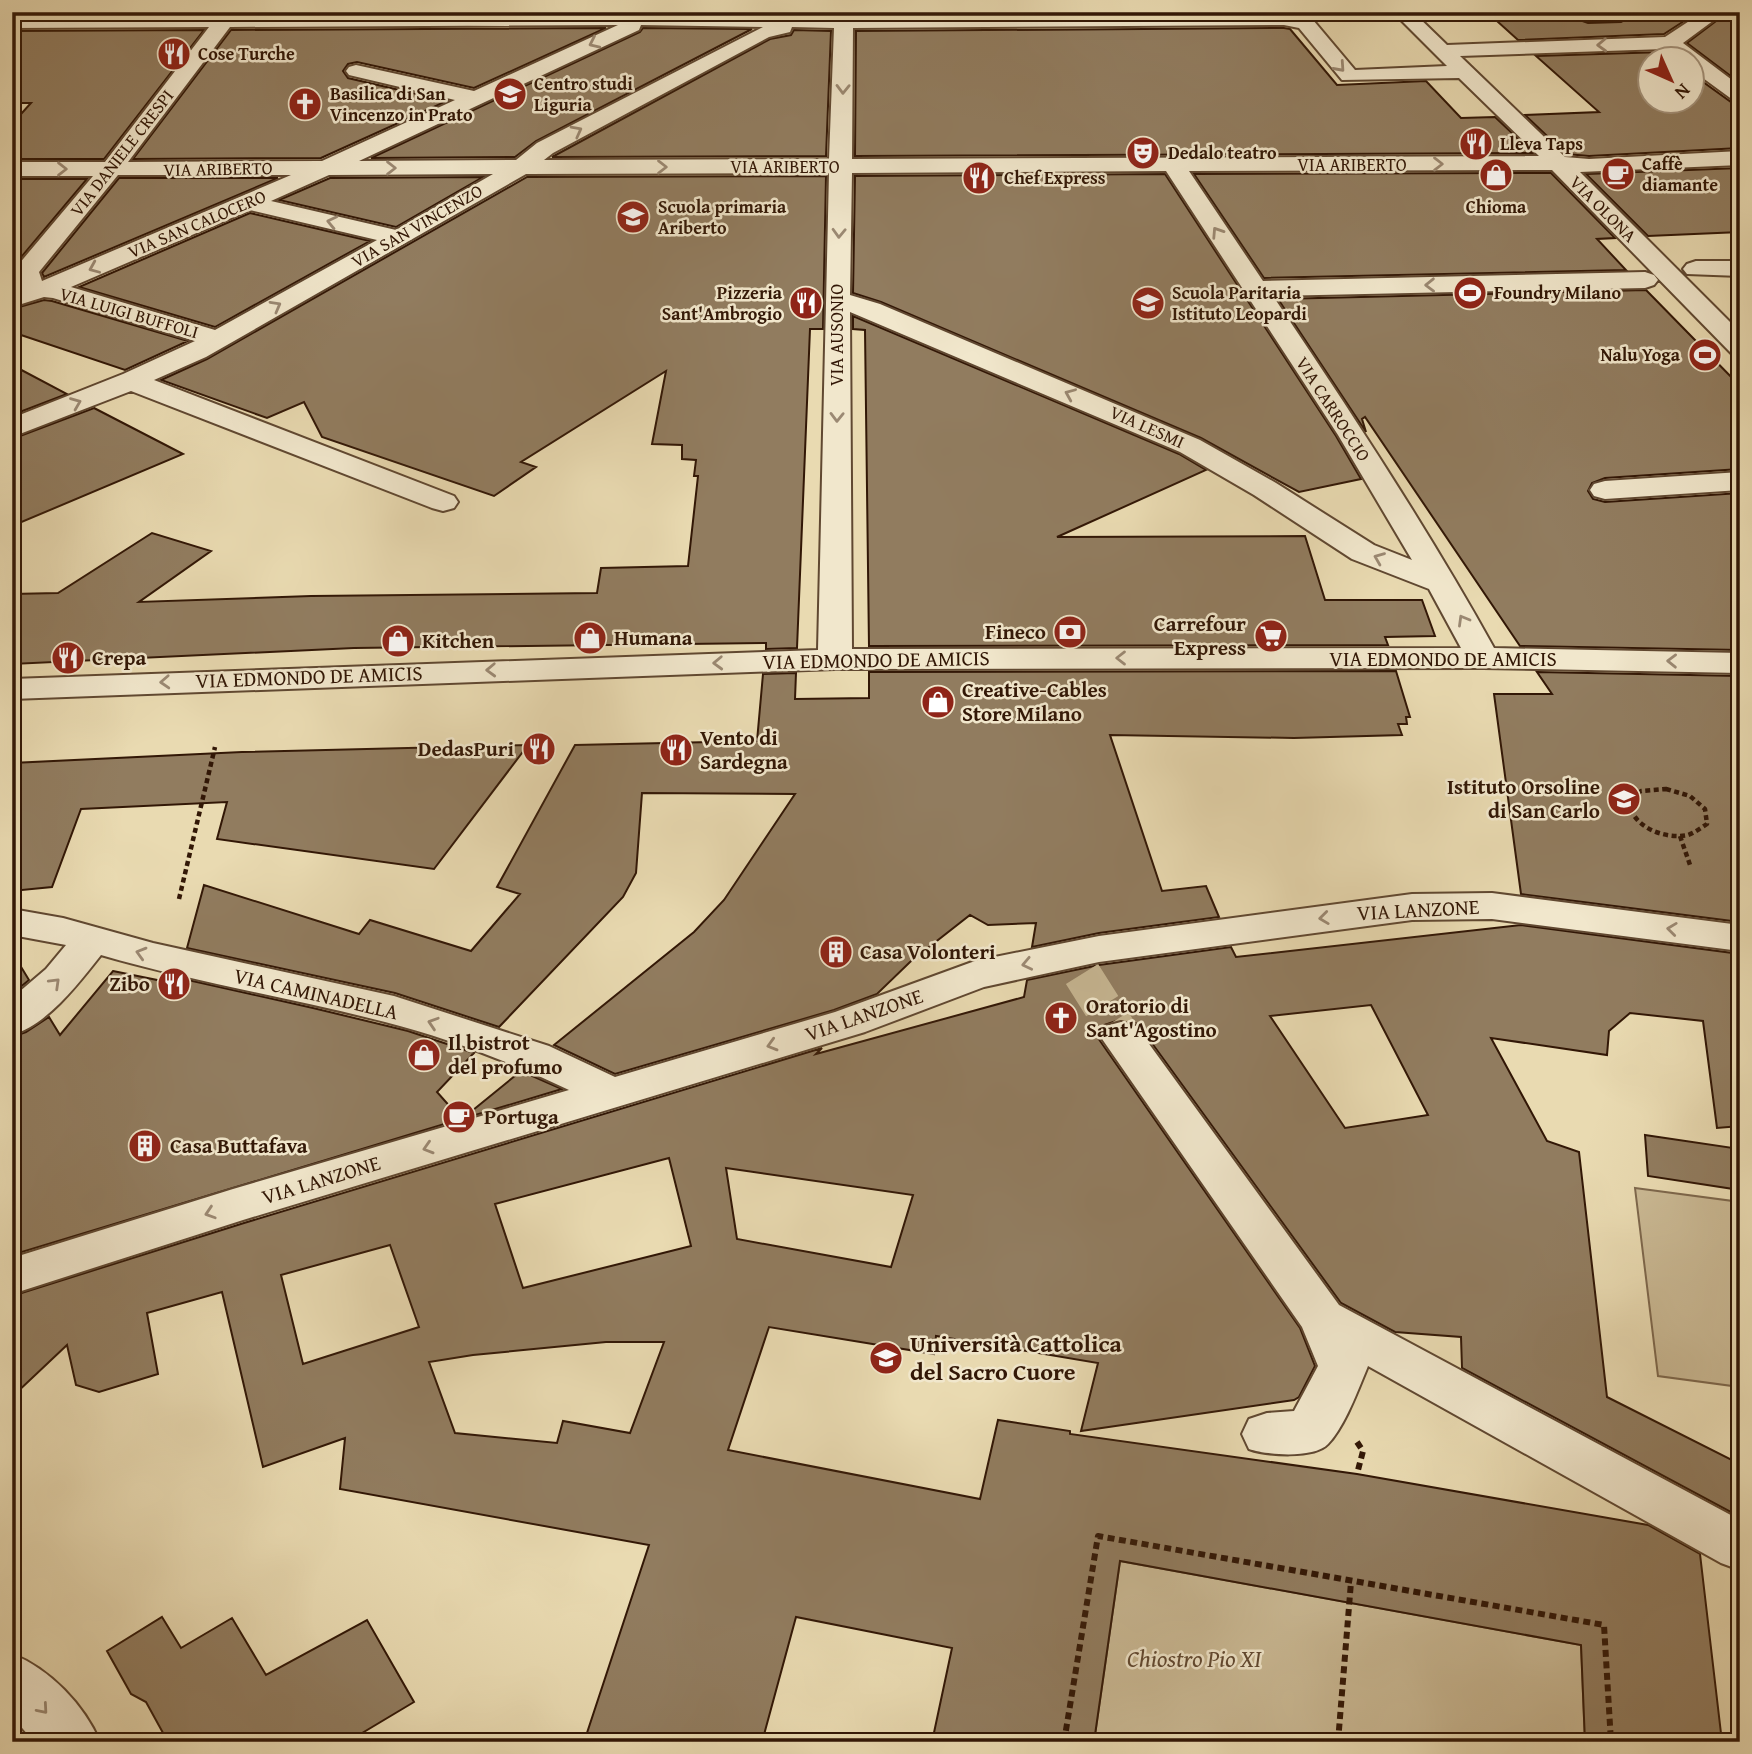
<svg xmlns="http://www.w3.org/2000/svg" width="1752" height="1754" font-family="'Gentium Book Plus',serif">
<rect width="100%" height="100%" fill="#e9dab1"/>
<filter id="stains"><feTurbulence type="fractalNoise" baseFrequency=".00286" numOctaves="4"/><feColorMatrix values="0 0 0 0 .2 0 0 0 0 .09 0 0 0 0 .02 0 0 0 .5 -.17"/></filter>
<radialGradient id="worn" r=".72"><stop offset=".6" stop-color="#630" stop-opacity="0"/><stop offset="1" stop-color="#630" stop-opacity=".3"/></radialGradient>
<!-- green -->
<path fill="#cab994" stroke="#7e684d" stroke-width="2" d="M1635 1188 1740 1202V1387L1658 1376Z
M1120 1561 1581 1645 1585 1742H1094Z"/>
<!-- building -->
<path fill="#917c5f" stroke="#321706" stroke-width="2" fill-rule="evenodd" d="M1487 12H1557L1588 23 1621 22 1639 12H1698L1664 34 1518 40Z
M1728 12H1740V83L1687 43Z
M606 28 474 88 357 62 348 64 343 71 348 78 447 101 321 158 133 159 231 30Z
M643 28 752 29 536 141 515 157 371 158 640 32Z
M1284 28 1290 29 1337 85 1426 81 1461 118 1495 117 1533 153 855 156 856 31Z
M204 30 104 159H12V124L31 103H12V31Z
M794 30 831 31 826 156 552 157 770 39 791 35Z
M1664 52 1674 60H1650V102H1692V74L1731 102 1740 104V148L1589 156 1566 154 1525 115 1599 112 1536 56Z
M1740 168V232L1648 236 1586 174Z
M1551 173 1615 238 1597 239 1626 270 1264 278 1194 174Z
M1165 174 1336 436 1361 479 1299 492 1201 438 881 302 853 293 855 176Z
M826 176 823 329H810L797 648 766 649V643L354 648 12 664V594L58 593 152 533 211 551 139 602 311 596 597 593 601 568 688 566 698 476H694L696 460 682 459V445L652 444 666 371 521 462 536 467 494 496 322 437 304 402 267 418 161 380 207 359 527 177Z
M483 177 396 227 279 200 330 178Z
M119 178H278L44 277 42 273Z
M12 179H87L12 268Z
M250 213 370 241 215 327 79 287Z
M1646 290 1740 386V469L1605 478 1592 483 1588 491 1593 499 1605 502 1740 493V650L1520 646 1365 417 1362 419 1366 432 1278 299Z
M44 300 52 301 188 341 125 370 12 332V309Z
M853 316 1179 454 1206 470 1057 537 1305 536 1325 600H1422L1435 636 1385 637 1388 645 869 646 865 330 853 329Z
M12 365 67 394 12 415Z
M94 408 183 454 12 526V439Z
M1396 671 1410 717H1406L1407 724H1398L1402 735 1294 738 1110 735 1162 891 1206 886 1219 917 1099 933 1032 947 1036 923 988 925 970 915 910 962 877 994 834 1010 615 1074 554 1045 694 932 724 900 795 794 642 793 636 873 623 897 499 1027 395 993 187 948 204 885 359 934 370 920 471 951 520 894 497 887 575 745 757 741 763 674 796 673 795 699 869 698V672Z
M1537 672 1740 676V922L1521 894 1494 694H1552Z
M528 745 434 869 217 839 227 802 81 809 52 887 12 891V763L242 752Z
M1521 925 1740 954V1126L1717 1128 1703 1021 1630 1013 1609 1031 1607 1055 1491 1038 1547 1141 1579 1152 1607 1397 1740 1464V1517L1462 1368 1461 1337 1395 1332 1341 1303 1138 1024 1122 1019 1104 1025 1098 1038 1300 1328 1315 1366 1299 1397 1294 1400 1081 1431 1098 1363 936 1336 934 1354 769 1327 728 1450 980 1499 998 1420 1070 1431V1434L1357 1474 1648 1525 1700 1554 1722 1742H1585L1581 1645 1120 1561 1094 1742H932L952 1648 796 1617 762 1742H584L649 1545 340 1489 345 1438 263 1467 222 1292 147 1313 158 1374 99 1392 76 1385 67 1345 12 1397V1296L244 1223 822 1048 816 1054 1024 997 1027 980 1099 965 1231 947 1236 957ZM1371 1005 1428 1115 1345 1128 1270 1016ZM669 1158 691 1246 523 1288 495 1204ZM726 1168 913 1195 891 1267 737 1239ZM390 1245 419 1327 303 1364 281 1275ZM606 1342H664L630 1433 563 1421 557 1443 455 1433 429 1362 473 1355Z
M12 952 29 980 12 994Z
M113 971 177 984 179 978 313 1008 408 1031 474 1053 437 1092 461 1119 12 1255V1037L26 1032 49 1017 60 1035Z
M521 1071 562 1089 462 1119Z
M1645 1135 1740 1149V1190L1648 1176Z
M162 1617 181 1648 232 1618 266 1675 367 1620 414 1702 347 1742H168L146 1702 131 1694 107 1651Z"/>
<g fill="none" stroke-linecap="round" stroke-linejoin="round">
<!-- minor-tunnel -->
<path stroke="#c4b38f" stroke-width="38" stroke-dasharray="38 19" stroke-linecap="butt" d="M1082 974 1121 1036"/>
<defs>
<path id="minor" d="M221 12H240L239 15 658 13 819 16H834V12H854V16L1284 13 1313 20 1355 70 1447 66 1393 12H1413L1447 45 1665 37 1703 12H1725L1683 43 1740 86V102L1733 100 1692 70V60H1679L1665 49 1460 56 1565 157 1589 159 1740 151V165L1580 172 1740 332V355L1731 353 1552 170 1189 171 1263 281 1645 272 1654 275 1658 280 1654 285 1645 288 1273 296C1350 411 1427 527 1494 648L1740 653V673L1483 668 835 669 12 699V679L818 650 829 173 526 174 206 357 154 380 454 496 458 502 454 508 443 511 432 508 131 391 12 437V418L123 374 195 341 53 298 44 297 12 307V290L19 288 13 271 93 176H12V162H105L209 27 12 28V16L219 15ZM618 25 474 91 356 65 349 67 346 71 349 75 455 100 322 161 128 162 230 27ZM641 25 763 27 537 143 516 160 359 161 639 30ZM1284 25 1299 28 1342 80 1459 78 1539 156 852 159 853 28ZM792 27 834 28 829 159 544 160 553 153 769 37 790 32ZM1166 171 1338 435 1412 560 1374 545 1276 483 1200 440 880 304 850 295 852 173ZM493 174 396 230 271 201 329 175ZM118 175H291L42 281 39 272ZM250 210 377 240 215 330 71 287ZM850 312 1180 452 1254 495 1352 559 1429 589 1461 648 852 649Z
M1696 261H1740V276L1687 274 1683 269 1687 264Z
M1740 472V490L1605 499 1594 496 1590 490 1594 484 1605 481Z
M1492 893 1740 925V951L1492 919 1412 920 1099 962 984 987 865 1032 243 1220 12 1294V1258L233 1189 569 1090C510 1062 448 1038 385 1022 291 998 194 982 101 955 79 983 47 1025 12 1035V998L46 969 66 945 12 935V909L63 918 153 943 394 996 549 1046 615 1077 835 1012 975 961 1099 936 1412 894Z
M1121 1022 1136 1026 1339 1305 1740 1520V1570L1721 1563 1368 1366C1358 1390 1345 1426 1328 1444 1314 1459 1266 1455 1249 1449L1242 1434 1249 1419 1267 1413 1294 1411 1318 1366 1302 1327 1100 1036 1106 1026Z
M12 1654C50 1669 84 1705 100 1742H34L12 1716Z"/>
</defs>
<!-- minor casing -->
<use href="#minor" stroke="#604831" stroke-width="4"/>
<!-- path-far1 -->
<path stroke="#321706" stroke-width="4.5" stroke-dasharray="5 3.5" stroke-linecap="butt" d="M1666 789 1690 796 1705 809 1707 824C1701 828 1694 833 1688 835 1664 840 1629 826 1629 799L1641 791Z
M1680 836 1690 865
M179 899 215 747"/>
<!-- path -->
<path stroke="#321706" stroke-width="6" stroke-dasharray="7 4.5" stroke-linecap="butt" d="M1357 1442 1363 1451 1357 1474
M1064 1742 1098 1536 1604 1625 1611 1742
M1338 1742 1351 1582"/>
<!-- minor -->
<use href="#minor" fill="#f1e7cc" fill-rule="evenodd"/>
</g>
<!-- one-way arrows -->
<defs><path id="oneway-chevron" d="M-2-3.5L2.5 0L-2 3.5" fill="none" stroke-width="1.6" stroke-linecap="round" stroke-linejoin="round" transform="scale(1.75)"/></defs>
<g stroke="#9b8973">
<use href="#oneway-chevron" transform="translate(594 43) rotate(155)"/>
<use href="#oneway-chevron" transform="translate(1602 45) rotate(178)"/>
<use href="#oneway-chevron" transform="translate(1340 67) rotate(48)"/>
<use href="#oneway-chevron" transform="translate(843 89) rotate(91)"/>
<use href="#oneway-chevron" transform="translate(577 131) rotate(-28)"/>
<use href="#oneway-chevron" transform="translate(1438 164)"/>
<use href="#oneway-chevron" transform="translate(662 167)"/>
<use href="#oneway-chevron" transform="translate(391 168)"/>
<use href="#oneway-chevron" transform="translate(62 169)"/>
<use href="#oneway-chevron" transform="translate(332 222) rotate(-167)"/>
<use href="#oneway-chevron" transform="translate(1217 232) rotate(-123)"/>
<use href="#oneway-chevron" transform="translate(839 233) rotate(92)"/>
<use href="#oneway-chevron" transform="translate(94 268) rotate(157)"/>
<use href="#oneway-chevron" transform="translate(1430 285) rotate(179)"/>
<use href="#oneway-chevron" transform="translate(276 306) rotate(-29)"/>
<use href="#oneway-chevron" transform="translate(1070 394) rotate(-157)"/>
<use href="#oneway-chevron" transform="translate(76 403) rotate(-22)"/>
<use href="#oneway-chevron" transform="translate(837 417) rotate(91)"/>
<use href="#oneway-chevron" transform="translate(1379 558) rotate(-158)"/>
<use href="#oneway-chevron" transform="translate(1463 620) rotate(-120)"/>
<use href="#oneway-chevron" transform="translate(1121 658) rotate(180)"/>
<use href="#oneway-chevron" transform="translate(1672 661) rotate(-179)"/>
<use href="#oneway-chevron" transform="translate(718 663) rotate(178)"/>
<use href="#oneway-chevron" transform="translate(491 670) rotate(178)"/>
<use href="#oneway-chevron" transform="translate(165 682) rotate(177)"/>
<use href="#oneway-chevron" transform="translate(1324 918) rotate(173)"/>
<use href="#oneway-chevron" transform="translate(1672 929) rotate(-173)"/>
<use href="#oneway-chevron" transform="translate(141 953) rotate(-164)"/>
<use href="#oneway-chevron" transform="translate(1027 964) rotate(168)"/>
<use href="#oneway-chevron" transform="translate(55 983) rotate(-44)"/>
<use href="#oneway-chevron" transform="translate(433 1023) rotate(-162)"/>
<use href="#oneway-chevron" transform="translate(772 1045) rotate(164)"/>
<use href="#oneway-chevron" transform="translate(428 1148) rotate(163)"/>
<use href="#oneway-chevron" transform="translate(210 1213) rotate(162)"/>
<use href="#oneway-chevron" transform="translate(43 1709) rotate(49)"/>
</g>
<!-- icons -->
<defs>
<symbol id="restaurant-disc" viewBox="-11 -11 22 22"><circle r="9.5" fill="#8f2418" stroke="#f1e7cc"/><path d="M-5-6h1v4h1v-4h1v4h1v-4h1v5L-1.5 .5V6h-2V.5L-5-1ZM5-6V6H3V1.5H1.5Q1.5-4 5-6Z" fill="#fff"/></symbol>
<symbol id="school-disc" viewBox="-11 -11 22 22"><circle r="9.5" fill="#8f2418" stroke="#f1e7cc"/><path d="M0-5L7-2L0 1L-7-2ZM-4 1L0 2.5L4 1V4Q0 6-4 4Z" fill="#fff"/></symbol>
<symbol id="church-disc" viewBox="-11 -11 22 22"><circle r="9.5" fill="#8f2418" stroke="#f1e7cc"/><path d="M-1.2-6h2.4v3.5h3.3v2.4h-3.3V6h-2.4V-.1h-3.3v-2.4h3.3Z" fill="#fff"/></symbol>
<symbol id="theatre-disc" viewBox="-11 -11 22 22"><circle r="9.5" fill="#8f2418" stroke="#f1e7cc"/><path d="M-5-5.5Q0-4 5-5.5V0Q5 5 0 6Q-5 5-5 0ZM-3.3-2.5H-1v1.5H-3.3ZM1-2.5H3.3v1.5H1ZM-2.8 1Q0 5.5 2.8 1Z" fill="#fff"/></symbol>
<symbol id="cafe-disc" viewBox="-11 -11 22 22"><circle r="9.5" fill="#8f2418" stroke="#f1e7cc"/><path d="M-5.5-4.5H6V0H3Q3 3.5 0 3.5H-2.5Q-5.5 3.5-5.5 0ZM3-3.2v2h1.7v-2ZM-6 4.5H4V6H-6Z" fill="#fff"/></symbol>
<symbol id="shop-disc" viewBox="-11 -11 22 22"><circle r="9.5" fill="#8f2418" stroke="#f1e7cc"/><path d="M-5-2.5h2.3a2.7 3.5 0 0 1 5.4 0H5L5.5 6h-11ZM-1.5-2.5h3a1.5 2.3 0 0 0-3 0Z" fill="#fff"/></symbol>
<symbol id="stadium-disc" viewBox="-11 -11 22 22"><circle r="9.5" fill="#8f2418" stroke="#f1e7cc"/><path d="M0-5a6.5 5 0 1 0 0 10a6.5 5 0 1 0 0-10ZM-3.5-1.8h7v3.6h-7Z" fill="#fff"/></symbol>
<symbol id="bank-disc" viewBox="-11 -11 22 22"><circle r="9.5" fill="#8f2418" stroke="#f1e7cc"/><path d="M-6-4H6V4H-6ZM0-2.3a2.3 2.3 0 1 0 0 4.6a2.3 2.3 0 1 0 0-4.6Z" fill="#fff"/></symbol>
<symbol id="supermarket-disc" viewBox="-11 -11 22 22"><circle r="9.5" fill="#8f2418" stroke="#f1e7cc"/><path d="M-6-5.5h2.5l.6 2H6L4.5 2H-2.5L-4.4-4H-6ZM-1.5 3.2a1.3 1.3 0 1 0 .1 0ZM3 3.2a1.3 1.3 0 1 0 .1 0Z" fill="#fff"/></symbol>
<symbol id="building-disc" viewBox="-11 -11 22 22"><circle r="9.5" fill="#8f2418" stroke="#f1e7cc"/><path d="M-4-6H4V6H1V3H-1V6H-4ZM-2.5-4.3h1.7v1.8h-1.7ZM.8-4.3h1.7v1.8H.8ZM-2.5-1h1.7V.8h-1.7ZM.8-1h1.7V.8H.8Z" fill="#fff"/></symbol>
<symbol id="university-disc" viewBox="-11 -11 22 22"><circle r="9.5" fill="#8f2418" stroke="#f1e7cc"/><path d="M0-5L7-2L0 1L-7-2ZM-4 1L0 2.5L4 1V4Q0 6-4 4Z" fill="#fff"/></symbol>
</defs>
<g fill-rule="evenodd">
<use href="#restaurant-disc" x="155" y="35" width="38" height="38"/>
<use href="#school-disc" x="491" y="75" width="38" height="38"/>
<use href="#church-disc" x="286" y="85" width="38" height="38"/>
<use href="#restaurant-disc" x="1457" y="125" width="38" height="38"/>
<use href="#theatre-disc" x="1124" y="134" width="38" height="38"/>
<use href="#cafe-disc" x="1599" y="155" width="38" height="38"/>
<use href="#shop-disc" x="1477" y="156" width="38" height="38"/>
<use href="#restaurant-disc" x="960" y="159" width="38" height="38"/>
<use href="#school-disc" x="614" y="198" width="38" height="38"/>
<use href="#stadium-disc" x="1451" y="274" width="38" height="38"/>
<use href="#restaurant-disc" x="787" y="284" width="38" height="38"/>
<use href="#school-disc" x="1129" y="284" width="38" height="38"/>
<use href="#stadium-disc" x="1686" y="336" width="38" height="38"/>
<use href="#bank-disc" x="1051" y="613" width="38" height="38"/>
<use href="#supermarket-disc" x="1252" y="617" width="38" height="38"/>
<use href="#shop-disc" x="571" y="619" width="38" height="38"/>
<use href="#shop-disc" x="379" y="622" width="38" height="38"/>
<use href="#restaurant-disc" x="49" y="639" width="38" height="38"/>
<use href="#shop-disc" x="919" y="683" width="38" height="38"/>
<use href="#restaurant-disc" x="520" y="730" width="38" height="38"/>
<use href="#restaurant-disc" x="657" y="731" width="38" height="38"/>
<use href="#school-disc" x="1605" y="780" width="38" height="38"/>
<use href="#building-disc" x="817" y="933" width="38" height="38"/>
<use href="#restaurant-disc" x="155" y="965" width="38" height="38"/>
<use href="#church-disc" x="1042" y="999" width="38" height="38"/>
<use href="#shop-disc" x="405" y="1036" width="38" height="38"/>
<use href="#cafe-disc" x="440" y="1098" width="38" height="38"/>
<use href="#building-disc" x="126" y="1127" width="38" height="38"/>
<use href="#university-disc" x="867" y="1339" width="38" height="38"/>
</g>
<g text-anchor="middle" stroke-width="5" stroke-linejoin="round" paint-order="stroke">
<!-- far-poi labels -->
<g font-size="18" font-weight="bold" fill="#321706" stroke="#f1e7cc" text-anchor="start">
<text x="198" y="60">Cose Turche</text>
<text x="534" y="90">Centro studi<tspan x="534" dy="21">Liguria</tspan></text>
<text x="330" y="100">Basilica di San<tspan x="330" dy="21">Vincenzo in Prato</tspan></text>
<text x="1500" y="150">Lleva Taps</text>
<text x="1168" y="159">Dedalo teatro</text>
<text x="1642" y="170">Caffè<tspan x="1642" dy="21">diamante</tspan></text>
<text x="1004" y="184">Chef Express</text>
<text x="658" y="213">Scuola primaria<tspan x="658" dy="21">Ariberto</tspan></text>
<text x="1496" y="213" text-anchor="middle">Chioma</text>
<text x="782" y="299" text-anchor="end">Pizzeria<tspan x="782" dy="21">Sant'Ambrogio</tspan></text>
<text x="1172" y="299">Scuola Paritaria<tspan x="1172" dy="21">Istituto Leopardi</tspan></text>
<text x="1494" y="299">Foundry Milano</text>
<text x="1680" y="361" text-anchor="end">Nalu Yoga</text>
</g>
<!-- far-street labels -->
<g font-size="18" fill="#321706" stroke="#f1e7cc">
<text transform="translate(122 153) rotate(-52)" y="6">VIA DANIELE CRESPI</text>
<text x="1352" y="171">VIA ARIBERTO</text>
<text x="785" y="173">VIA ARIBERTO</text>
<text transform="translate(218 169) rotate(-1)" y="6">VIA ARIBERTO</text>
<text transform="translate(1603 209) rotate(45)" y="6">VIA OLONA</text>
<text transform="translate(197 224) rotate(-23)" y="6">VIA SAN CALOCERO</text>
<text transform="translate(417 226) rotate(-30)" y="6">VIA SAN VINCENZO</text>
<text transform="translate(129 313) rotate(16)" y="6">VIA LUIGI BUFFOLI</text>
<text transform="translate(837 335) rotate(-90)" y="6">VIA AUSONIO</text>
<text transform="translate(1333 409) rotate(57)" y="6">VIA CARROCCIO</text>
<text transform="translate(1147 427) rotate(24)" y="6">VIA LESMI</text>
</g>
<!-- poi labels -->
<g font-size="21" font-weight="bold" fill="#321706" stroke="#f1e7cc" text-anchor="start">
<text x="1246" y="631" text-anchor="end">Carrefour<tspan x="1246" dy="24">Express</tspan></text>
<text x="1046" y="639" text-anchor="end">Fineco</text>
<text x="614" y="645">Humana</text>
<text x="422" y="648">Kitchen</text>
<text x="92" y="665">Crepa</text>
<text x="962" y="697">Creative-Cables<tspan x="962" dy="24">Store Milano</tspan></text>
<text x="700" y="745">Vento di<tspan x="700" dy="24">Sardegna</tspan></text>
<text x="514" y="756" text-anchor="end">DedasPuri</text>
<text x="1600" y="794" text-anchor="end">Istituto Orsoline<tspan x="1600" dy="24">di San Carlo</tspan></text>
<text x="860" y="959">Casa Volonteri</text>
<text x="150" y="991" text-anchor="end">Zibo</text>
<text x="1086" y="1013">Oratorio di<tspan x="1086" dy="24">Sant'Agostino</tspan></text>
<text x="448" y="1050">Il bistrot<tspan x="448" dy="24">del profumo</tspan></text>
<text x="484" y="1124">Portuga</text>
<text x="170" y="1153">Casa Buttafava</text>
</g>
<!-- street labels -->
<g font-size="21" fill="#321706" stroke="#f1e7cc">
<text x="1443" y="666">VIA EDMONDO DE AMICIS</text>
<text transform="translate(876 660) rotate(-1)" y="7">VIA EDMONDO DE AMICIS</text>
<text transform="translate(309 677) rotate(-2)" y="7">VIA EDMONDO DE AMICIS</text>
<text transform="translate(1418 910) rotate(-3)" y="7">VIA LANZONE</text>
<text transform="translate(316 994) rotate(13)" y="7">VIA CAMINADELLA</text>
<text transform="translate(864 1015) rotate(-19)" y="7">VIA LANZONE</text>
<text transform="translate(321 1180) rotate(-17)" y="7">VIA LANZONE</text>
</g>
<!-- near-poi labels -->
<g font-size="24" font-weight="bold" fill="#321706" stroke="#f1e7cc" text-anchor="start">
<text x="910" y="1352">Università Cattolica<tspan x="910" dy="28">del Sacro Cuore</tspan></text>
</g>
<!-- near-park labels -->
<g font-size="24" font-style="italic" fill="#604831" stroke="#f1e7cc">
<text x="1194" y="1667">Chiostro Pio XI</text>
</g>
</g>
<!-- margin -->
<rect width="1752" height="1754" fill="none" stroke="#e9dab1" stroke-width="42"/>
<rect x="14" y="14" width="1724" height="1726" fill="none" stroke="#321706" stroke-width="3.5"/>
<rect x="21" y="21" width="1710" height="1712" fill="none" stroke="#321706" stroke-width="2"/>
<!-- north arrow -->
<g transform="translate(1671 80) rotate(135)"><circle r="33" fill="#f1e7cc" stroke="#a5947d" stroke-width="2"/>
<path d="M0-5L12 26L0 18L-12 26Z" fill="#8f2418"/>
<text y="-10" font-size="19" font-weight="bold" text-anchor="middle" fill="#321706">N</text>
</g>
<rect width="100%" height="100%" filter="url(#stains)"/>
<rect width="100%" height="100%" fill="url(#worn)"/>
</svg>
